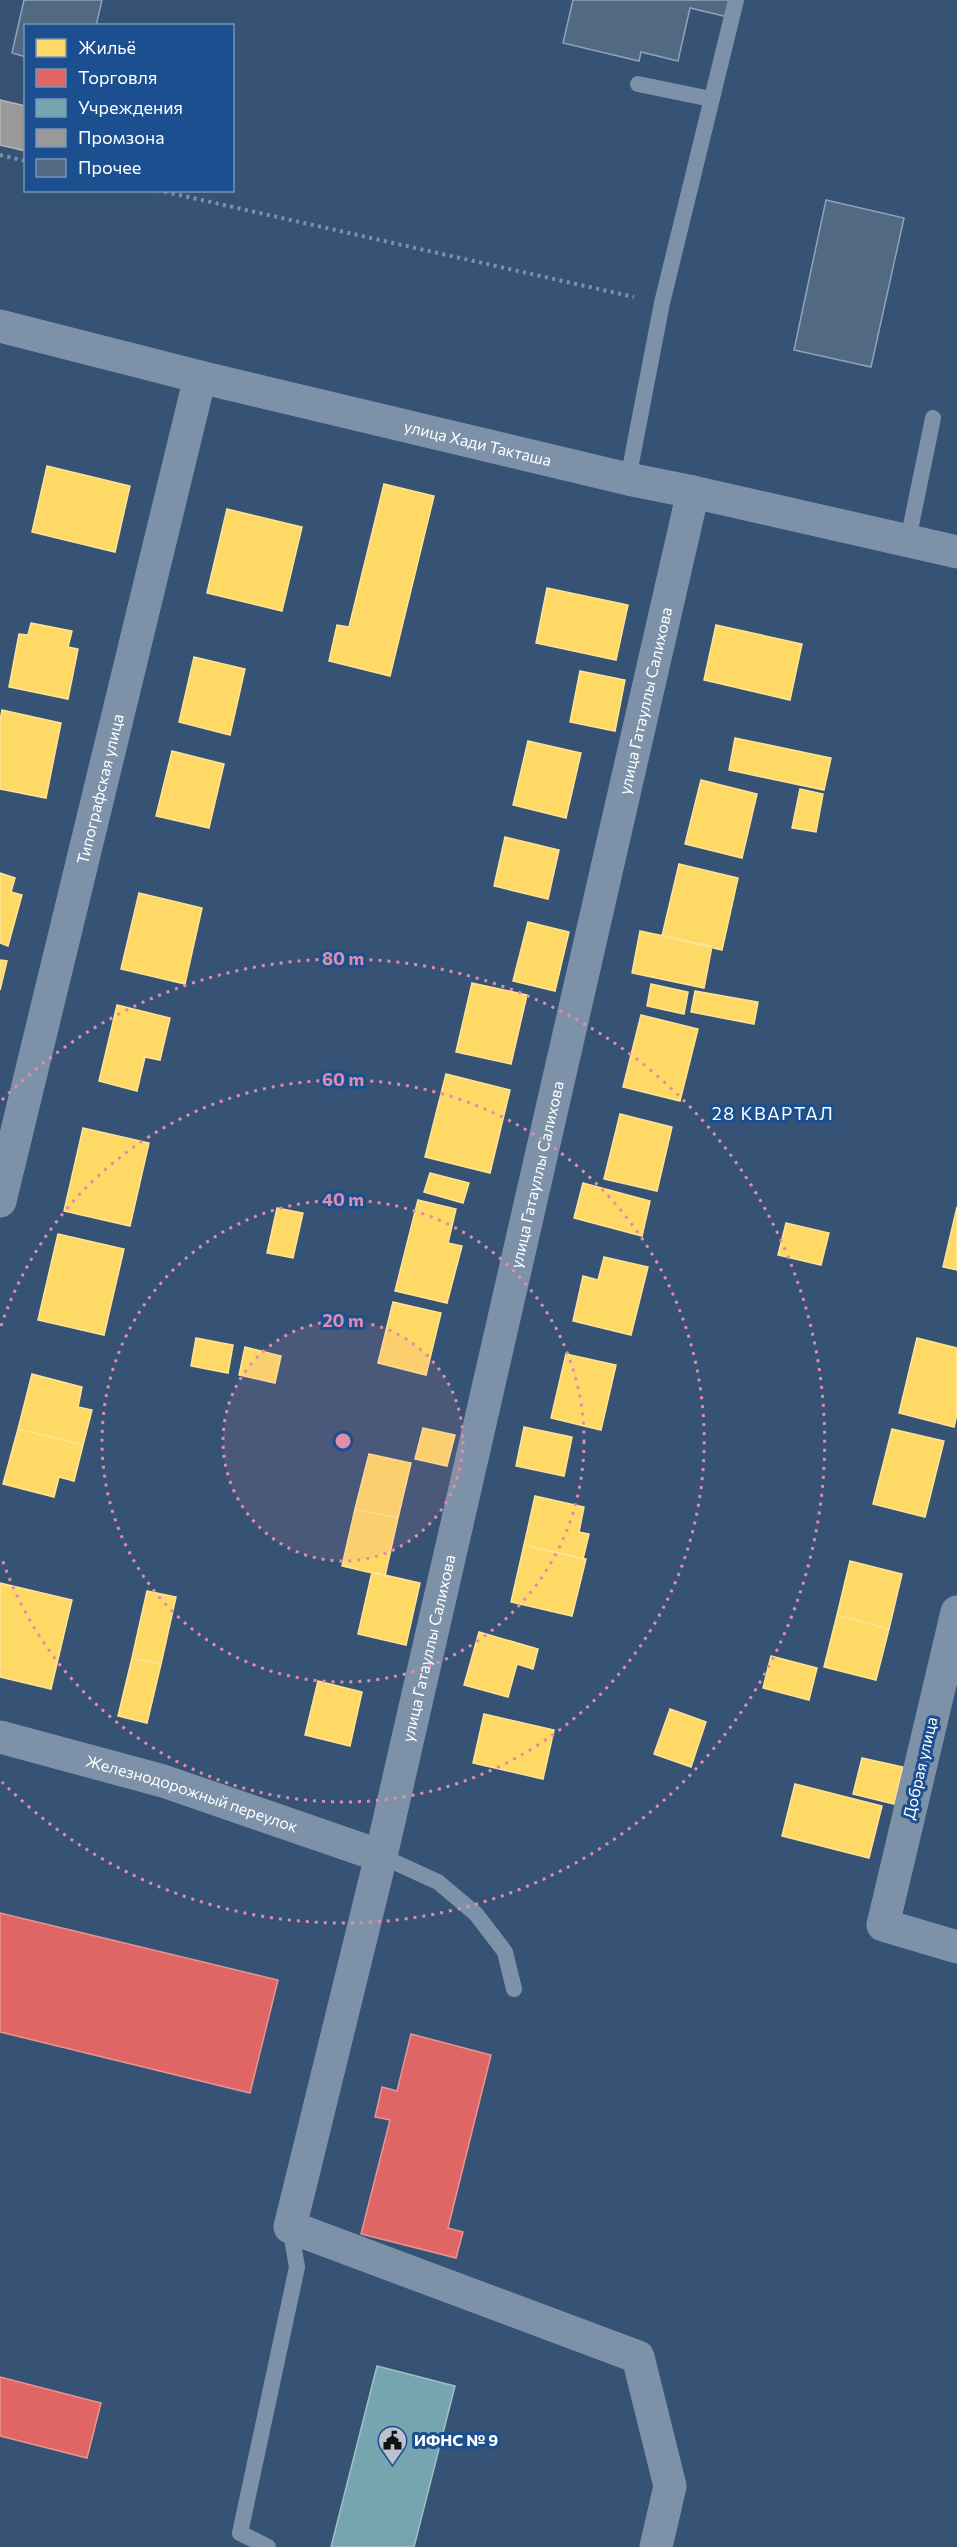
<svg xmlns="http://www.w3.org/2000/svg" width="957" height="2547" font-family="Commissioner,sans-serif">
<rect width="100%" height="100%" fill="#365274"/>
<!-- homes -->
<path fill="#ffd966" stroke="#ffe494" stroke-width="1.5" d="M47 466 130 486 115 552 32 532Z
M384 484 434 496 390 676 329 661 337 625 349 627Z
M227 509 302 527 282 611 207 593Z
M547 588 628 605 616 660 536 643Z
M31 623 72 631 68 647 78 649 68 699 9 687 19 634 28 635Z
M716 625 802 644 790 700 704 680Z
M194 657 245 669 230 735 179 722Z
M580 671 625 680 615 731 570 722Z
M2 710 61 723 46 798 0 789V720Z
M735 738 831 758 824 790 729 770Z
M528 741 581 753 566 818 513 805Z
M172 751 224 764 209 828 156 816Z
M701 780 757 794 742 858 685 844Z
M800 789 823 794 816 832 792 828Z
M505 837 559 850 548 899 494 886Z
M679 864 738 878 722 950 662 936Z
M0 873 15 878 11 892 22 895 8 946 0 943Z
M139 893 202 908 185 984 121 969Z
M528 922 569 932 555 991 513 981Z
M640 931 712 946 704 988 632 973Z
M0 960 7 961 0 990Z
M472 983 527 995 511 1064 456 1052Z
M651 984 688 992 684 1014 647 1006Z
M695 991 758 1002 754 1024 691 1012Z
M117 1005 170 1018 160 1060 145 1057 137 1091 99 1081Z
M641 1015 698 1029 680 1101 623 1087Z
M446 1074 510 1090 490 1173 425 1157Z
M620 1114 672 1127 657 1191 604 1179Z
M83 1128 149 1143 130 1226 64 1211Z
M430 1173 469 1183 463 1203 424 1192Z
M583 1183 650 1201 642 1236 574 1218Z
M418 1200 456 1209 448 1243 462 1246 447 1303 395 1291Z
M957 1207V1270L943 1267Z
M277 1208 303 1213 293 1258 267 1253Z
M786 1223 829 1233 821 1265 778 1255Z
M58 1234 124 1249 104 1335 38 1320Z
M604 1257 648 1267 631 1335 573 1321 583 1276 598 1280Z
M393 1302 441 1313 426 1375 378 1363Z
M196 1338 233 1345 228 1373 191 1366Z
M917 1338 957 1348V1414L954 1427 899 1413Z
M245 1347 281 1356 275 1383 239 1375Z
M566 1354 616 1365 601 1430 551 1418Z
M32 1374 82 1387 78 1407 92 1410 83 1445 18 1429Z
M524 1427 572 1437 564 1476 516 1466Z
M423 1428 455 1435 447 1466 415 1459Z
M18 1429 83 1445 74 1481 59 1477 54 1497 3 1484Z
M892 1429 944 1441 925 1517 873 1504Z
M369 1454 411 1463 398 1518 355 1509Z
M535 1496 584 1507 579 1532 589 1534 583 1559 524 1545Z
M355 1509 398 1518 385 1576 342 1566Z
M524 1545 586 1559 572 1616 511 1602Z
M850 1561 902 1574 889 1629 837 1615Z
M372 1572 420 1583 406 1645 358 1634Z
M0 1583 72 1600 51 1689 0 1677Z
M147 1591 176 1597 161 1664 132 1658Z
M837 1615 889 1629 876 1680 824 1667Z
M479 1632 538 1649 533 1669 517 1664 508 1697 464 1685Z
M771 1656 817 1668 809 1700 763 1688Z
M132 1658 161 1664 147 1723 118 1716Z
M318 1681 362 1692 350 1746 305 1735Z
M670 1709 706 1722 691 1767 654 1754Z
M484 1714 554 1730 543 1779 473 1763Z
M862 1758 903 1767 894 1804 853 1794Z
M795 1784 882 1806 869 1858 782 1836Z"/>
<!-- shops -->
<path fill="#e06666" stroke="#e99494" stroke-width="1.5" d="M0 1913 278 1980 250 2093 0 2032Z
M411 2034 491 2055 448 2228 463 2232 456 2258 361 2234 390 2120 375 2117 382 2087 397 2091Z
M0 2377 101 2403 87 2458 0 2436Z"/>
<!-- public -->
<path fill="#76a5af" stroke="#9fc0c7" stroke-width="1.5" d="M377 2366 455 2386 414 2547H331Z"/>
<!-- industry -->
<path fill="#999" stroke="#b8b8b8" stroke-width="1.5" d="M0 100 26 106V151L0 145Z"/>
<!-- building -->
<path fill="#526984" stroke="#92a2b6" stroke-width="1.5" d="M24 0H102L96 26H26V57L12 53Z
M573 0H732L728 17 690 8 678 61 641 52 639 61 563 43Z
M826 200 904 218 871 367 794 350Z"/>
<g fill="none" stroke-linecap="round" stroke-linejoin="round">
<!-- path -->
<path stroke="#7d92a8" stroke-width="4" stroke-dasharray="3 4.5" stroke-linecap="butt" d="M0 155 26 161
M157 190 634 297"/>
<!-- lane -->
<path stroke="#7d92a8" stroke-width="16" d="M638 84 711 99
M628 479 662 303 736 0
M908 540 933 418
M381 1856 438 1882 476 1914 505 1952 514 1989
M268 2547 240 2533 297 2267 290 2227"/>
<!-- street -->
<g stroke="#7d92a8" stroke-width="33">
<path id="s1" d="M0 326 200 377 628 479 693 492 957 552"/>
<path id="s2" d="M0 1201 200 377"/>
<path d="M957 1612 883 1925 957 1947"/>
<path id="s3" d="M0 1737 163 1781 381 1856"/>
<path id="s4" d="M656 2547 670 2486 638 2357 290 2227 381 1856 693 492"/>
</g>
</g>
<!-- distance rings -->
<circle cx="343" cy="1441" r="120" fill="#e08cad" fill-opacity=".12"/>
<g fill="none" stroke="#e08cad" stroke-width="3" stroke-dasharray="3 6">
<circle cx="343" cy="1441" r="120"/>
<circle cx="343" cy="1441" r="241"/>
<path d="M1 1326A361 361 0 1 1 1 1556"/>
<path d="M2 1100A482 482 0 1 1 2 1782"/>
</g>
<!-- icons -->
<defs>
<symbol id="civic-pin" viewBox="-11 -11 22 30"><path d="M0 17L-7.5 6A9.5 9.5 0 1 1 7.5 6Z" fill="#b9c2ce" stroke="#1b4f8f"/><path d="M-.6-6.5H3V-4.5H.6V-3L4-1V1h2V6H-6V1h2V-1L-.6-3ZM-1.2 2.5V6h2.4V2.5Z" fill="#111"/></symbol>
</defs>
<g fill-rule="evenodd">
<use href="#civic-pin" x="376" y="2424" width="33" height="45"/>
</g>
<g text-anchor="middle" stroke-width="6" stroke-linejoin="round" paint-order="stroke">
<!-- street labels -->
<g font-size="16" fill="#fff" stroke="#1b4f8f">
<text dy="6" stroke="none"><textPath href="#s1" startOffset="492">улица Хади Такташа</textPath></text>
<text dy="6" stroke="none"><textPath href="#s4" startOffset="2134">улица Гатауллы Салихова</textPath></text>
<text dy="6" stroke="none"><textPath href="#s2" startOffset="424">Типографская улица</textPath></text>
<text dy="6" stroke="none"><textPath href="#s4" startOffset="1648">улица Гатауллы Салихова</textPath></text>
<text dy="6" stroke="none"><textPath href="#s4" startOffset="1162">улица Гатауллы Салихова</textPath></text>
<text transform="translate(920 1768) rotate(-77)" y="6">Добрая улица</text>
<text dy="6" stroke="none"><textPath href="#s3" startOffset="200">Железнодорожный переулок</textPath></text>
</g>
<!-- poi labels -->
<g font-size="16" font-weight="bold" fill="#fff" stroke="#1b4f8f" text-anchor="start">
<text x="414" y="2446">ИФНС № 9</text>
</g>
<!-- neighbourhood labels -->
<g font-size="18" letter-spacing="1.5" fill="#fff" stroke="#1b4f8f">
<text x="773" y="1120">28 КВАРТАЛ</text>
</g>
</g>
<circle cx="343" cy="1441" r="9" fill="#e08cad" stroke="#1b4f8f" stroke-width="3"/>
<g font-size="18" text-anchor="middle" font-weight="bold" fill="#e08cad" stroke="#1b4f8f" stroke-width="6" stroke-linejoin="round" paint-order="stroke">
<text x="343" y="965">80 m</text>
<text x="343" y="1086">60 m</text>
<text x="343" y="1206">40 m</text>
<text x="343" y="1327">20 m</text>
</g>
<!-- legend -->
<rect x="24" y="24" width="210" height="168" fill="#1b4f8f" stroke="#7695bc" stroke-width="1.5"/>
<rect x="36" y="39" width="30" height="18" fill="#ffd966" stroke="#7695bc" stroke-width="1.5"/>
<text x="78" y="54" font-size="18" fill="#ffffff">Жильё</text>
<rect x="36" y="69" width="30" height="18" fill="#e06666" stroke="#7695bc" stroke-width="1.5"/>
<text x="78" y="84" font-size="18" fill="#ffffff">Торговля</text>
<rect x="36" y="99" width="30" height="18" fill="#76a5af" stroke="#7695bc" stroke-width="1.5"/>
<text x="78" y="114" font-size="18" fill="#ffffff">Учреждения</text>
<rect x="36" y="129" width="30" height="18" fill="#999999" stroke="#7695bc" stroke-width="1.5"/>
<text x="78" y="144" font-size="18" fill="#ffffff">Промзона</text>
<rect x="36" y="159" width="30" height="18" fill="#526984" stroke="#7695bc" stroke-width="1.5"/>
<text x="78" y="174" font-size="18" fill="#ffffff">Прочее</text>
</svg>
